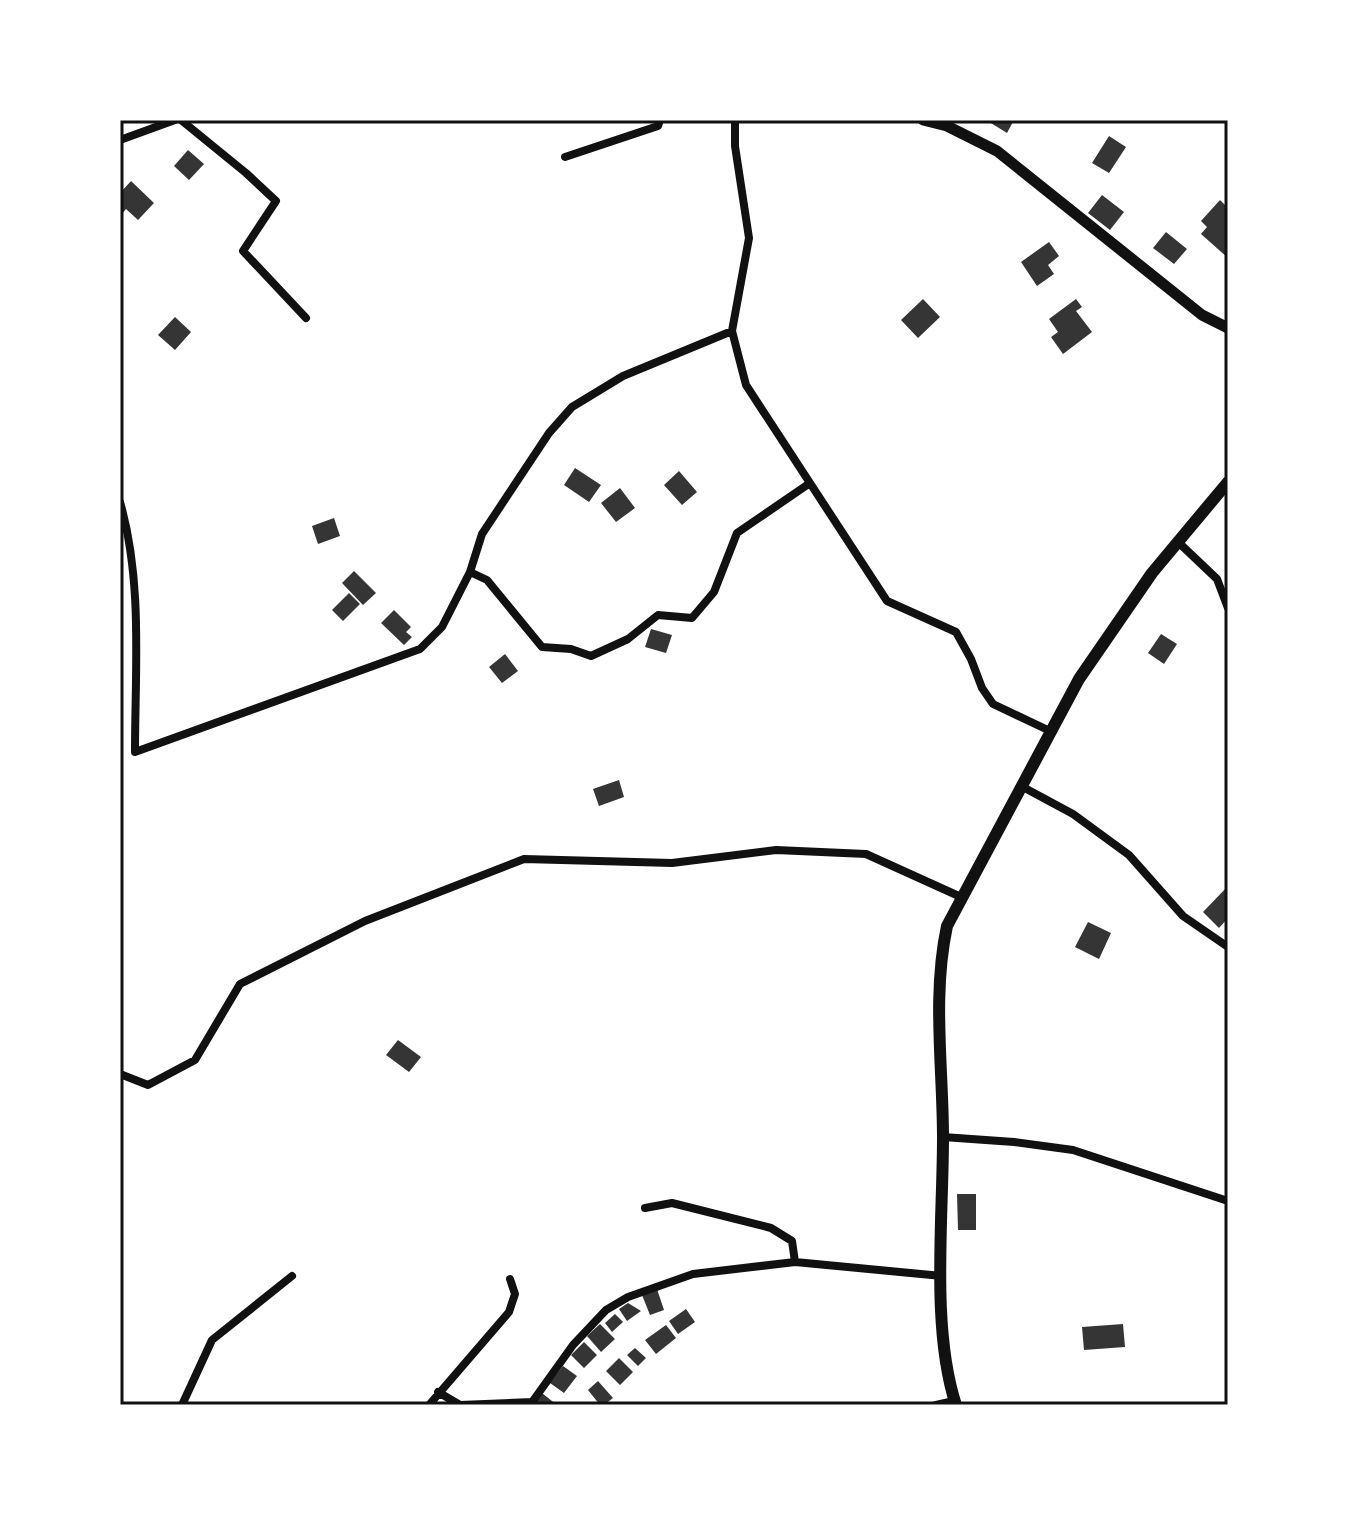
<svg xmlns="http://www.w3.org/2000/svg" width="1348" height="1525" font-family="'Exo 2',sans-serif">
<rect width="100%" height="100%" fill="#fff"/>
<!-- building -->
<path fill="#353535" d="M986 120H1014L1007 133Z
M1109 136 1126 147 1109 173 1092 163Z
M188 150 204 164 189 180 174 166Z
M131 181 154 203 138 220 126 209 122 214 120 213V193Z
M1102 195 1124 212 1110 230 1088 213Z
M1220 200 1228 208V258L1201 234 1207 227 1201 221Z
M1166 232 1187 249 1174 264 1153 248Z
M1049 242 1059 256 1048 265 1054 274 1037 286 1021 262Z
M923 299 940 317 918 338 901 320Z
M1076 299 1082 307 1076 311 1092 332 1063 354 1051 337 1058 332 1049 319Z
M175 317 191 332 175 350 158 335Z
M575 468 601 485 589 502 564 485Z
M679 471 697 492 682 505 664 485Z
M620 488 635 508 616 522 601 503Z
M334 518 340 536 318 544 312 526Z
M354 571 376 593 363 605 342 583Z
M349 593 360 604 343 621 332 610Z
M394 610 411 627 406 632 412 637 404 645 381 623Z
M651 629 672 635 666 653 645 647Z
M1161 634 1177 644 1164 664 1148 653Z
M505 654 518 671 502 683 489 667Z
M619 780 624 797 599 806 593 789Z
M1228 886V918L1219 928 1203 912Z
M1088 922 1111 933 1099 959 1075 947Z
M398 1040 421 1057 409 1072 386 1055Z
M957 1194H976V1230H958Z
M657 1289 664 1310 650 1315 642 1295Z
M628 1303 641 1311 627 1321 619 1309Z
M686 1309 695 1322 678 1334 669 1321Z
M615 1314 623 1322 612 1332 605 1323Z
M600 1324 615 1339 601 1352 587 1336Z
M1123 1324 1125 1347 1084 1350 1082 1327Z
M666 1325 676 1338 656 1354 645 1340Z
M584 1342 597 1355 584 1368 571 1355Z
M635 1348 646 1358 638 1366 627 1355Z
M619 1358 633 1372 620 1385 606 1371Z
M563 1366 577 1376 564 1393 550 1383Z
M598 1381 613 1398 604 1405H600L588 1390Z
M542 1393 557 1405H533Z"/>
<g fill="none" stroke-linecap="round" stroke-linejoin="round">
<!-- minor -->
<path stroke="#111" stroke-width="8" d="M181 120 246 173 276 201 243 251 306 318
M735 120V146L749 238 732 331 746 385 887 601 956 632 971 659 982 688 993 704 1050 731
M120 140 175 120
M565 157 658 126 660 120
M120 502C143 582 135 669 135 752L420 649 442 627 470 572 482 534 549 433 572 407 623 376 732 331
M1177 541 1217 579 1228 608
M470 572 487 580 542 647 571 649 591 656 628 639 658 615 692 618 714 592 737 533 810 483
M1021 786 1073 814 1129 855 1183 916 1228 947
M120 1074 148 1085 195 1060 240 984 365 921 524 859 672 863 776 850 866 854 961 897
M943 1137 1014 1142 1073 1150 1228 1201
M645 1208 672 1203 771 1228 792 1241 795 1262
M438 1392 460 1405 532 1402
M182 1405 212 1340 292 1276
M429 1405 509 1312 515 1294 510 1279
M530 1405 573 1345 606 1310 628 1297 693 1274 795 1262 942 1276
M936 1405 954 1401"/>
<!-- secondary -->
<path stroke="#111" stroke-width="11" d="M923 120 947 126 997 151 1202 315 1228 328"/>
<!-- trunk -->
<path stroke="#111" stroke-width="12" d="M956 1405C931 1329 943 1219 943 1138 943 1067 932 996 947 926L1079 679 1152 573 1228 482"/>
</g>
<!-- border -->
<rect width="1348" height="1525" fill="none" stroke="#ffffff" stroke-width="244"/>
<rect x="122" y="122" width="1104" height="1281" fill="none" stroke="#111" stroke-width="3"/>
</svg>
